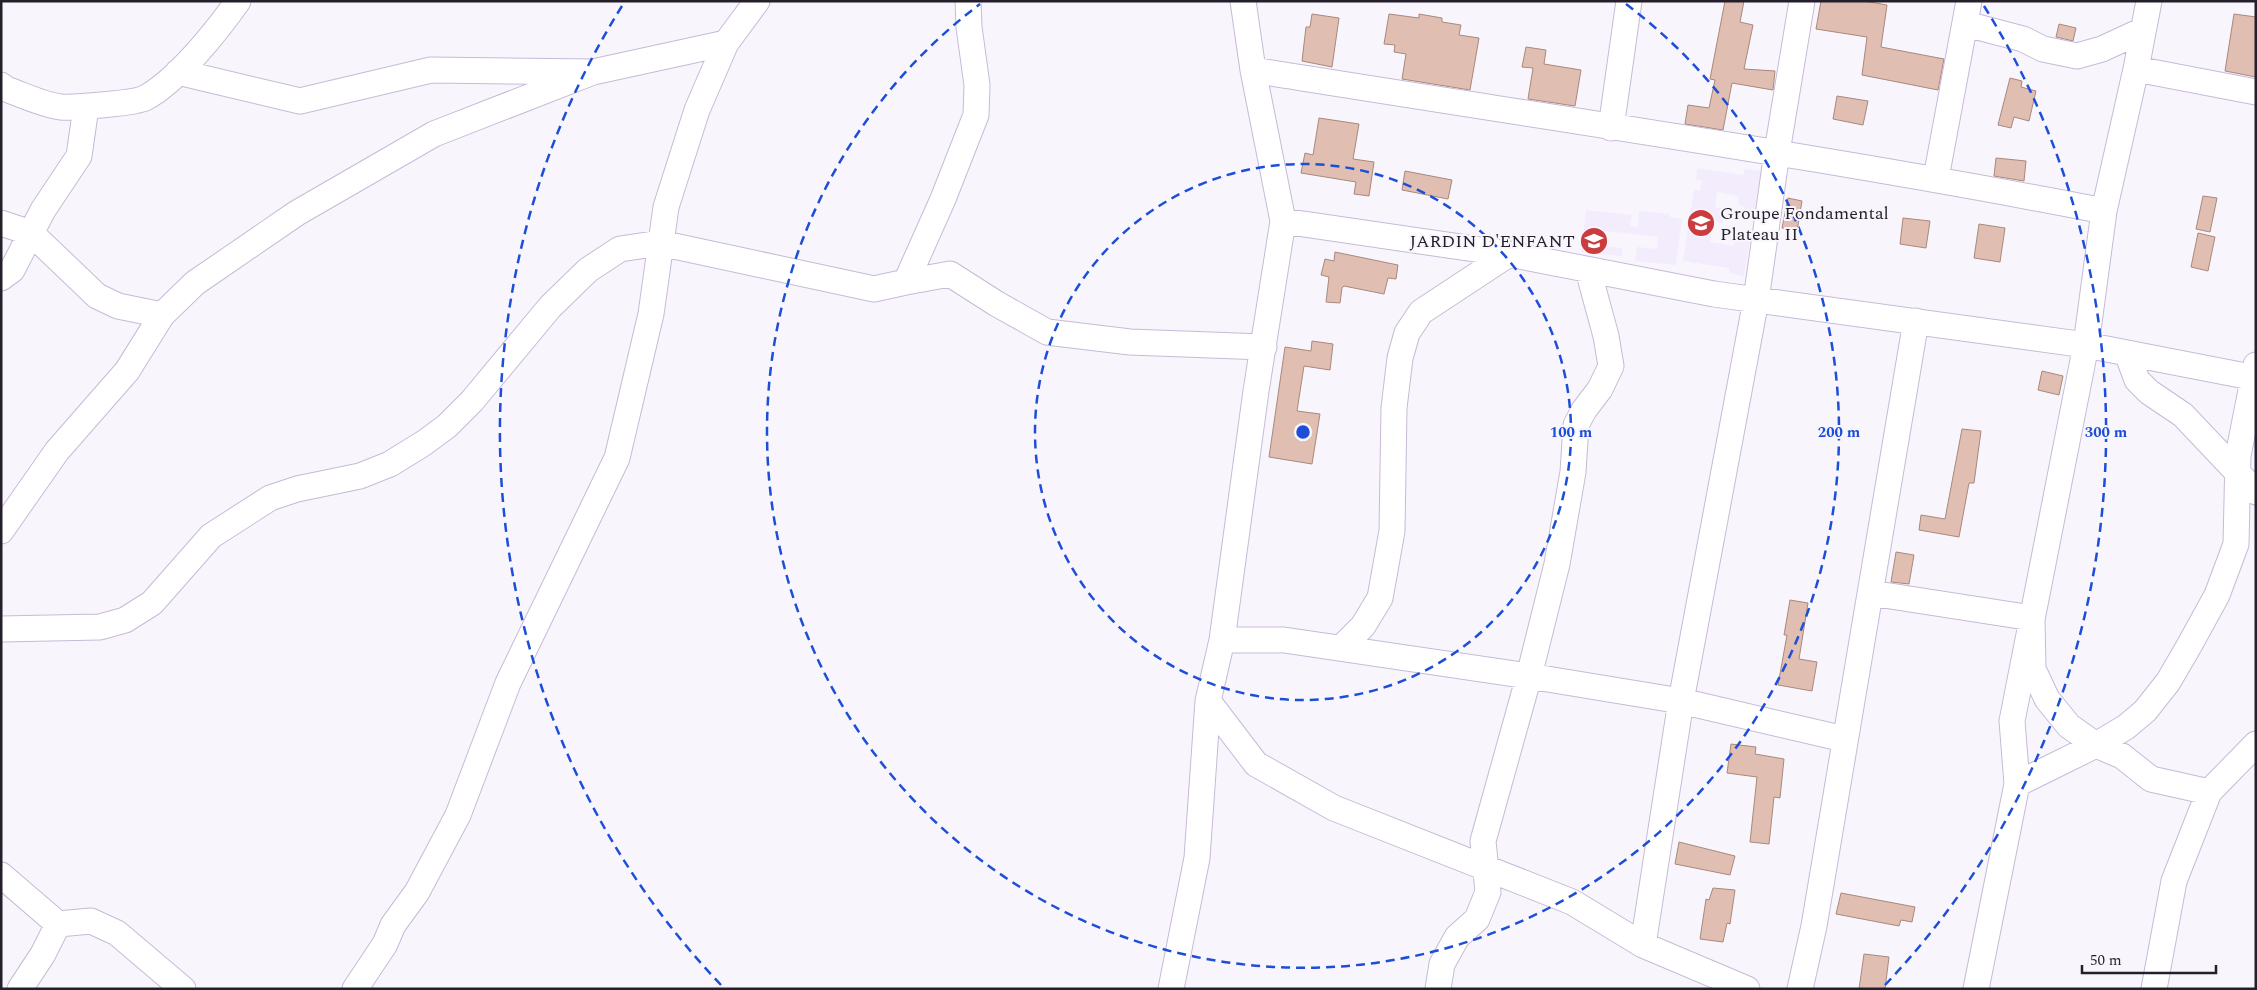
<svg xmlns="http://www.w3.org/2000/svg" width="2257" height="990" font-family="Spectral,serif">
<rect width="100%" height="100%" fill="#f8f6fc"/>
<!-- built -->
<path fill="#f3ecfc" d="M1697 168 1743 175 1745 169 1761 171 1753 216 1744 215 1745 207 1738 205 1739 196 1717 192 1715 207 1725 209 1723 223 1713 222 1710 242 1734 246 1736 238 1750 240 1744 276 1729 273V268L1683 261 1694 190 1700 191 1702 181 1696 180Z
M1586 210 1632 215 1630 226 1638 227 1639 211 1670 214V217L1682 219 1676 265 1635 261 1637 247 1657 249 1658 237 1606 231 1605 246 1622 248V256L1581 252Z"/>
<!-- building -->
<path fill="#e1beb2" stroke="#a9887d" d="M1725 1H1744L1740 22 1753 25 1744 69 1775 71 1773 90 1732 83 1723 130 1685 124 1688 105 1709 108 1715 80 1710 79Z
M1821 1H1864L1887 5 1881 47 1944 59 1938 90 1862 75 1867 37 1816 29Z
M1312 14 1339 18 1332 67 1302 61 1306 27H1310Z
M1389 14 1419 18V14L1442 18V22L1461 25 1459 35 1479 38 1470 90 1402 79 1406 54 1394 52 1395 45 1384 44Z
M2234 14 2256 17V77L2225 71Z
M2059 24 2076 28 2073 41 2056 37Z
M1526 47 1546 50 1544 64 1581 70 1575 106 1528 99 1533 68 1522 67Z
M2010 78 2022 81 2021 87 2036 91 2029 121 2014 117 2011 128 1998 125Z
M1837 96 1868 101 1863 125 1833 119Z
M1319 118 1359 124 1353 159 1374 162 1369 196 1354 194 1356 182 1301 173 1305 153 1313 155Z
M1996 158 2026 161 2024 181 1994 176Z
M1405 171 1452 180 1448 199 1402 190Z
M2203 196 2217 198 2210 232 2196 229Z
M1788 198 1802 201 1797 231 1782 228Z
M1903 218 1930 221 1926 248 1900 244Z
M1979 224 2005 228 2000 262 1974 258Z
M2198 233 2215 237 2208 271 2191 267Z
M1335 252 1398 265 1396 279 1388 278 1384 294 1344 286 1342 288 1340 303 1326 302 1329 277 1321 275 1325 259 1334 261Z
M1312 341 1333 344 1330 370 1304 366 1297 411 1320 414 1312 464 1269 457 1285 347 1311 351Z
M2042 371 2063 376 2059 395 2038 390Z
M1962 429 1981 431 1974 483H1969L1959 537 1919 530 1921 515 1945 519Z
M1896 552 1914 555 1909 584 1891 582Z
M1790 600 1808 603 1799 659 1817 662 1812 691 1778 685 1787 635H1784Z
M1731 744 1756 747 1755 754 1784 759 1780 798 1774 797 1769 844 1750 842 1757 777 1727 773Z
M1679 842 1735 856 1730 875 1675 864Z
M1713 888 1735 890 1730 924 1727 923 1723 942 1700 939 1706 899 1709 900Z
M1841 893 1915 907 1912 922 1901 920 1899 926 1836 914Z
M1864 954 1889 957 1885 989H1859Z"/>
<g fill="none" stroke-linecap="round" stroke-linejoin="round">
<defs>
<path id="minor" d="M1966 24 2023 39 2043 49 2077 56 2102 49 2143 30
M2136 69 2256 92
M1253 70C1537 116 1822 156 2104 211
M178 72 300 101 431 70 593 72 726 43
M1 85 6 89C23 95 43 105 61 107 73 108 136 103 145 98 177 81 217 31 238 1
M1611 128 1629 1
M1936 178 1969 1
M1283 221 1509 254 1714 294 2086 345 2256 378
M1 223 31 233 97 296 118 306 162 315
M1 278 12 270 43 210 79 156 86 107
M906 282 950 274 997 304 1047 332 1130 342 1264 347
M2127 353 2137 380 2149 392 2183 415 2256 492
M1 531 57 451 127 371 162 315 195 283 297 213 434 134 593 72
M1871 593 2032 618 2033 669 2047 699 2069 726 2096 745 2122 756 2151 779 2209 792
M1 629 100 627 125 620 152 603 211 536 270 498 297 489 360 476 390 464 424 443 447 426 472 401 550 307 588 270 620 249 660 243 874 289 906 282 943 199 976 115 977 85 969 27 968 1
M1222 640H1284L1529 676 1681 701 1844 739
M1341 648 1363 626 1380 598 1392 531 1394 408 1400 358 1407 333 1421 312 1509 254
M1208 701 1256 764 1334 808 1572 902 1643 945 1747 989
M2017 784 2096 745 2126 727 2145 711 2168 682 2189 646 2217 595 2236 544 2238 456 2256 365
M1 875 58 924
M1643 945 1681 701 1756 300 1777 152 1802 1
M20 989 43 954 58 924 91 921 117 933 183 989
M355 989 385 944 393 925 417 892 458 815 508 683 617 458 651 314 666 207 697 110 726 43 757 1
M1171 989 1197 858 1208 701 1222 640 1256 391 1283 221 1253 70 1243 1
M1438 989 1442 964 1457 937 1477 919 1488 892 1483 841 1529 676 1557 564 1573 472 1576 425 1584 410 1600 389 1611 366 1606 336 1588 270
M1800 989 1814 926 1916 321
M1976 989 2017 784 2012 721 2086 345 2104 211 2136 69 2149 1
M2154 989 2174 881 2209 792 2256 744"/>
</defs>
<!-- minor casing -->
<use href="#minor" stroke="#c7bad7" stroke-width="27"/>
<!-- minor -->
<use href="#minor" stroke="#fff" stroke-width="25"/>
</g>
<!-- distance rings -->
<g fill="none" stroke="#1d4ed8" stroke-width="2.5" stroke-dasharray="9 6">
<circle cx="1303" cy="432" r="268"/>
<path d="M1626 4A536 536 0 1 1 980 4"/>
<path d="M721 985A803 803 0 0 1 622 6M1984 6A803 803 0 0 1 1885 985"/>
</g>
<!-- icons -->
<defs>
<symbol id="school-disc" viewBox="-11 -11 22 22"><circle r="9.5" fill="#cb3c3f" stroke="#f8f6fc"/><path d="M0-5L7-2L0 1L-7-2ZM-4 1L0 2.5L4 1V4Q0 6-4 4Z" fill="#fff"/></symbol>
</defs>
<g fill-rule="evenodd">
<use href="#school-disc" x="1685" y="207" width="32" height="32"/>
<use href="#school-disc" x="1578" y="225" width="32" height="32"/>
</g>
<g text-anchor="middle" stroke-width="4" stroke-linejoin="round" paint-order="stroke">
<!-- poi labels -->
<g font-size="18" fill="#241f2a" stroke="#f8f6fc" text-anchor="start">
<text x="1720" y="219">Groupe Fondamental<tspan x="1720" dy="21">Plateau II</tspan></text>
<text x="1575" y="247" text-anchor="end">JARDIN D'ENFANT</text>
</g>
</g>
<circle cx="1303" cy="432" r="8" fill="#1d4ed8" stroke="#f8f6fc" stroke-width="2.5"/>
<g font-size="15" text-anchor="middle" font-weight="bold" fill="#1d4ed8" stroke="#f8f6fc" stroke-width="4" stroke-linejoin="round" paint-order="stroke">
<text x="1571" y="437">100 m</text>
<text x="1839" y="437">200 m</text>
<text x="2106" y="437">300 m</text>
</g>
<!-- border -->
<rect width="2257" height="990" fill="none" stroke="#241f2a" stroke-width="5"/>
<!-- scale -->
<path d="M2082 965v8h134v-8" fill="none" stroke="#241f2a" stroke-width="2.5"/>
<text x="2090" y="965" font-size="15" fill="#241f2a" stroke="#f8f6fc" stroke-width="4" paint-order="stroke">50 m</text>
</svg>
